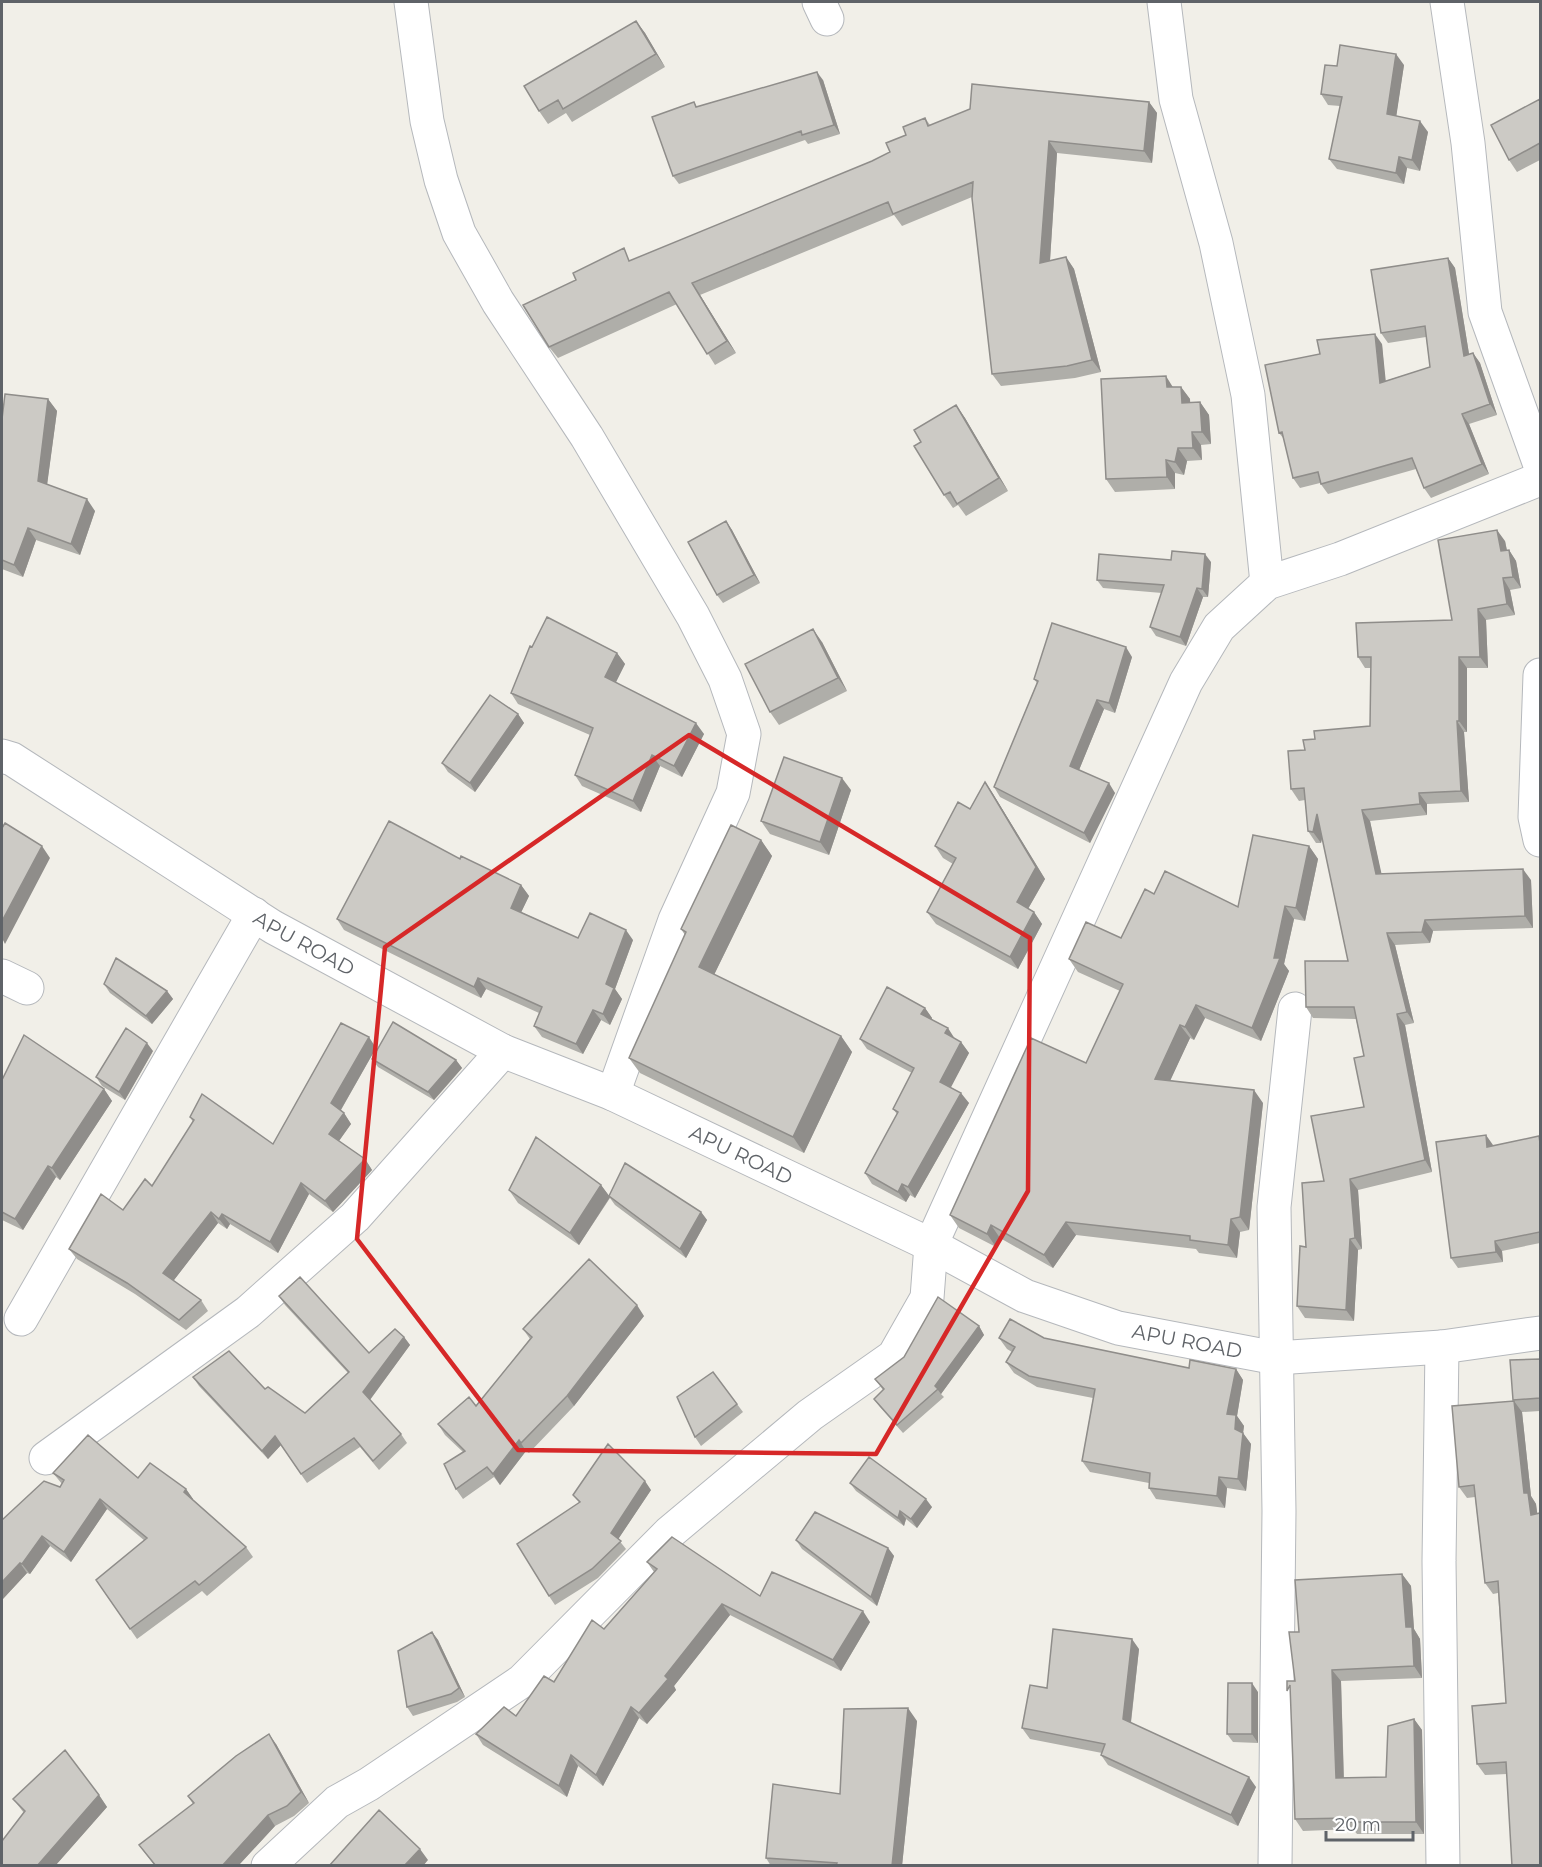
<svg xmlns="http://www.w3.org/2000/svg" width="1542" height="1867" font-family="Montserrat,sans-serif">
<rect width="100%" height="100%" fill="#f1efe8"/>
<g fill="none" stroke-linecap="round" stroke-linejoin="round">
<defs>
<g id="minor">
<path d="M411 2 427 121 441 180 459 233 498 302 587 437 693 616 725 679 744 734 733 793 675 920 613 1094"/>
<path d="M819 2 827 19"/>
<path d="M1164 2 1176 99 1216 243 1248 395 1267 583"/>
<path d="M1447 2 1468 143 1485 312 1540 465"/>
<path d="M1540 675 1535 817 1540 840"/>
<path id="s1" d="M2 756 12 759 273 927 503 1051 613 1094 931 1245 1025 1296 1118 1328 1276 1358 1442 1347 1540 1333"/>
<path d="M2 976 27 988"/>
<path d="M21 1319 254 914"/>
<path d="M1442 1347 1439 1561 1443 1866"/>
<path d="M46 1458 248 1312 355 1217 503 1051"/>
<path d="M268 1866 337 1802 369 1784 522 1681 669 1533 810 1415 894 1356 927 1298 931 1245 1186 682 1219 627 1267 583 1340 559 1540 479"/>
<path d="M1275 1866 1279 1511 1274 1207 1295 1009"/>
</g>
</defs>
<!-- minor casing -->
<use href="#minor" stroke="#b5b8bc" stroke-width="35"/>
<!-- minor -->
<use href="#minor" stroke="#fff" stroke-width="33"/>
</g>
<!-- wall -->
<path fill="#afaea9" d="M636 21 645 33 665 67 572 122 566 113 548 124 539 111Z
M1404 65 1396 116 1428 132 1420 171 1407 168 1404 184 1337 169 1329 159 1340 106 1328 105 1321 94 1337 66Z
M823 80 840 134 808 144 805 140 679 184 673 176 694 102 697 107Z
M1540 99V160L1517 172 1509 160Z
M1149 102 1157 113 1152 163 1057 153 1050 261 1066 257 1074 269 1101 372 1075 378 1001 386 992 374 972 197 902 226 894 215 700 295 736 353 715 365 677 304 558 358 549 347 632 260 872 161 890 152 906 135 925 118 930 125Z
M1448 258 1455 268 1469 354 1473 353 1480 363 1497 415 1469 424 1489 474 1431 498 1424 488 1416 469 1328 494 1320 483 1300 488 1293 478 1284 439 1279 433 1320 354 1382 344 1385 381 1430 367 1426 337 1388 343 1381 333Z
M1173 387H1181L1190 399V403L1200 402 1209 415 1211 444 1201 445 1202 460 1187 461 1184 475 1175 473V489L1115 492 1106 479Z
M48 399 57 411 47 484 95 511 80 555 36 540 23 577 2 569V419Z
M956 405 965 418 1008 491 966 516 958 505 953 508 944 495 921 442Z
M726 521 732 530 760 583 723 603 717 595Z
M1505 541 1507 550H1509L1516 561 1521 588 1510 590 1515 615 1486 620 1488 668H1467V732H1464L1469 802 1427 804V815L1370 821 1381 874 1531 880 1533 928 1433 931 1430 943 1395 945 1414 1023 1405 1025 1432 1172 1358 1190 1362 1249 1358 1250 1354 1321 1305 1318 1297 1306 1306 1247 1324 1181 1364 1107V1056L1356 1019 1313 1018 1306 1007 1348 961 1322 838 1321 843H1316L1308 831 1305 800 1299 801 1291 789 1305 750 1315 739 1370 726 1371 668H1365L1358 657 1452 620Z
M1211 562 1208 597H1203L1186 646 1156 636 1150 627 1162 593 1103 588 1097 580Z
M822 642 847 691 779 725 770 712Z
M532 647 617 653 625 664 616 682 704 734 682 777 660 766 641 812 582 786 575 775 590 735 518 704 511 693Z
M1132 657 1115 713 1104 709 1079 770 1115 793 1090 843 1000 797 994 787 1037 683 1034 679Z
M518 714 524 723 475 792 448 772 442 763Z
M985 782 993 794 1045 879 1028 909 1034 912 1042 924 1018 969 936 924 927 912 953 864 943 858 935 846 970 809Z
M851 790 829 855 770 834 761 821Z
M761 840 772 856 714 975 841 1036 852 1052 804 1153 640 1073 629 1058 685 935 681 929Z
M1309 846 1318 859 1305 921 1294 919 1284 964 1289 971 1261 1041 1205 1018 1194 1040 1190 1038 1170 1080 1263 1103 1249 1230 1240 1232 1237 1258 1199 1253 1196 1249 1076 1235 1053 1268 1000 1238 996 1247 959 1228 950 1215 1086 1063 1120 991 1078 972 1069 959 1121 938 1154 894 1238 907Z
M460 859 521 885 529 896 521 912 578 938 633 940 615 989 622 999 610 1025 601 1020 583 1054 542 1037 534 1026 539 1013 486 989 481 998 344 930 337 919Z
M104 984 167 991 173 999 152 1024 110 993Z
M925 1008 932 1018V1019L955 1039 961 1042 969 1053 950 1087 969 1103 915 1198 910 1195 906 1202 872 1184 865 1173 897 1114 893 1109 912 1073 867 1049 860 1039Z
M376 1048 341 1110 344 1113 351 1124 339 1141 365 1159 372 1170 333 1212 309 1194 278 1253 230 1224 227 1229 218 1223 173 1281 201 1300 208 1311 186 1330 135 1294 77 1259 69 1249 123 1210 152 1186 193 1122 190 1117 273 1144Z
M153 1051 125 1100 102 1086 96 1077Z
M372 1059 456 1060 462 1068 434 1100 378 1067Z
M2 1080 104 1089 112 1101 60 1180 56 1177 23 1230 2 1220Z
M1540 1138V1243L1502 1251 1503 1262 1458 1268 1451 1258 1493 1146Z
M601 1185 609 1196 701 1212 707 1220 686 1258 615 1205 610 1198 579 1245 518 1203 509 1190Z
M279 1296 369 1353 404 1337 410 1345 370 1400 401 1434 407 1443 379 1470 360 1447 307 1483 281 1445 268 1459 199 1386 193 1377 265 1389 305 1413 348 1373 285 1305Z
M644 1316 574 1406 529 1453 526 1451 500 1485 494 1477 463 1499 456 1489 463 1452 445 1435 438 1424 476 1406 530 1339 523 1329Z
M979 1326 984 1335 941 1394 944 1397 903 1433 880 1407 874 1399 883 1390 875 1379Z
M999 1338H1044L1189 1368 1236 1369 1243 1380 1237 1416 1244 1426 1243 1433 1251 1444 1246 1491 1227 1488 1225 1508 1156 1499 1149 1488V1483L1090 1472 1082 1461 1093 1398 1037 1387 1014 1373 1006 1362 1012 1352 1007 1349Z
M1540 1359V1411L1522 1412 1531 1496 1536 1504 1537 1514 1507 1774 1485 1775 1477 1764 1506 1703 1498 1593 1493 1594 1485 1583 1475 1497 1467 1498 1459 1487 1514 1401 1513 1400Z
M737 1404 743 1412 701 1446 695 1437Z
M53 1473 138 1478 186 1489 193 1499V1500L246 1547 253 1557 207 1596 202 1591 137 1639 96 1580 145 1541 107 1509 71 1562 50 1546 30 1574 27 1573 2 1600 62 1484Z
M850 1483 932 1507 917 1528 906 1519 904 1526 856 1491Z
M651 1490 618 1539 626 1549 598 1578 555 1605 549 1596 579 1502 573 1495Z
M796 1540 888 1548 894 1556 877 1606 802 1549Z
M647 1562 760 1596 870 1622 841 1671 730 1615 674 1686 676 1690 647 1724 639 1718 603 1786 578 1766 567 1797 483 1745 476 1734 516 1716 554 1682 604 1629 654 1572Z
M1402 1574 1411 1586 1414 1629 1420 1639 1422 1678 1341 1681 1344 1778 1386 1777 1414 1719 1422 1730 1424 1834H1357L1353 1829 1303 1831 1295 1819V1681Z
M432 1632 438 1640 465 1697 457 1702 413 1716 407 1707Z
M1139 1649 1131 1723 1256 1787 1238 1826 1108 1765 1101 1755 1102 1753 1030 1739 1022 1728 1047 1688Z
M1258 1692V1743L1233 1742 1227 1734Z
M917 1721 902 1866H771L766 1858 840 1794Z
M276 1744 309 1803 294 1816 275 1826 238 1866H155L139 1845 193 1804 188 1796Z
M99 1795 107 1807 55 1866H2L24 1813 13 1799Z"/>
<!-- shaded-wall -->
<path fill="#8f8d8a" d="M636 21 645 33 665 67 656 54Z
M1396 54 1404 65 1395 125 1387 114Z
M817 72 823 80 840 134 834 125Z
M1149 102 1157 113 1152 163 1144 151Z
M1420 121 1428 132 1420 171 1412 160Z
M1049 141 1057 153 1049 275 1040 263Z
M1399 157 1407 168 1404 184 1396 173Z
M1066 257 1074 269 1101 372 1092 360Z
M1448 258 1455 268 1471 366 1464 356Z
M692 283 700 295 736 353 727 341Z
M1375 334 1382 344 1387 393 1380 383Z
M1473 353 1480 363 1497 415 1490 404Z
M1166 376 1174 389 1167 387Z
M1181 387 1190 399 1191 416 1182 403Z
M48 399 57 411 46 493 38 481Z
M1200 402 1209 415 1211 444 1202 432Z
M956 405 965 418 1008 491 999 478Z
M1462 414 1469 424 1489 474 1482 464Z
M1192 432 1201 445 1202 460 1193 448Z
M1178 448 1187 461 1184 475 1175 462Z
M1166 460 1175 473V489L1167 477Z
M87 499 95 511 80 555 71 544Z
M726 521 732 530 760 583 754 575Z
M28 528 36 540 23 577 14 565Z
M1497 530 1505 541 1509 562 1501 551Z
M1509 550 1516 561 1521 588 1513 577Z
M1205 554 1211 562 1208 597 1202 589Z
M1503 578 1510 590 1515 615 1507 604Z
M1197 588 1203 597 1186 646 1180 637Z
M1478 609 1486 620 1488 668 1480 657Z
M813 629 822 642 847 691 838 678Z
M1126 647 1132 657 1115 713 1109 703Z
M617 653 625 664 613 688 605 677Z
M1459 657 1467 668V732L1459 721Z
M1097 700 1104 709 1077 775 1070 766Z
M518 714 524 723 475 792 470 783Z
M1457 721 1464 732 1469 802 1461 791Z
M696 723 704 734 682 777 674 766Z
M652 755 660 766 641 812 633 801Z
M842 778 851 790 829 855 820 842Z
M985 782 993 794 1045 879 1025 914 1017 902Z
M1109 783 1115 793 1090 843 1084 833Z
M1419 793 1427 804V815L1420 804Z
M1362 810 1370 821 1384 885 1376 874Z
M1317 814 1325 825 1321 843 1313 832Z
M761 840 772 856 710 983 699 967Z
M42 846 50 858 5 944 2 938V921Z
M1309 846 1318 859 1305 921 1296 908Z
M1523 869 1531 880 1533 928 1525 916Z
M521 885 529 896 518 919 511 908Z
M1285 906 1294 919 1284 964 1289 971 1261 1041 1252 1028 1274 958Z
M1034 912 1042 924 1018 969 1010 957Z
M1425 920 1433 931 1430 943 1422 932Z
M626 930 633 940 615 989 622 999 610 1025 603 1014 606 984Z
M1387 933 1395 945 1414 1023 1407 1012Z
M478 978 486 989 481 998 474 987Z
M167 991 173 999 152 1024 146 1016Z
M1196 1005 1205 1018 1194 1040 1185 1027Z
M925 1008 932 1018 929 1024 921 1014Z
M593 1010 601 1020 583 1054 576 1044Z
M1397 1014 1405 1025 1432 1172 1425 1160Z
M1180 1025 1190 1038 1165 1092 1155 1079Z
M948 1028 955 1039 945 1033Z
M841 1036 852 1052 804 1153 793 1137Z
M369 1037 376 1048 339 1113 331 1103Z
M961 1042 969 1053 948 1093 940 1082Z
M147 1043 153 1051 125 1100 119 1092Z
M456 1060 462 1068 434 1100 428 1092Z
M104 1089 112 1101 60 1180 52 1168Z
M1254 1090 1263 1103 1249 1230 1240 1217Z
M961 1093 969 1103 915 1198 908 1187Z
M344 1113 351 1124 336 1145 329 1134Z
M1486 1135 1493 1145 1494 1157 1487 1147Z
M365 1159 372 1170 333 1212 325 1201Z
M48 1166 56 1177 23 1230 15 1219Z
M1350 1179 1358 1190 1362 1249 1355 1238Z
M301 1183 309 1194 278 1253 270 1242Z
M902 1184 910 1195 906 1202 898 1192Z
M601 1185 610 1197 579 1245 570 1233Z
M211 1212 218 1223 171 1284 163 1273Z
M701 1212 707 1220 686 1258 680 1249Z
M222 1214 230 1224 227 1229 219 1219Z
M1231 1219 1240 1232 1237 1258 1228 1245Z
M1066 1222 1076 1235 1053 1268 1044 1255Z
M991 1225 1000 1238 996 1247 987 1234Z
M1350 1239 1358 1250 1354 1321 1346 1310Z
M1495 1241 1502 1251 1503 1262 1496 1252Z
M637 1305 644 1316 574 1406 567 1396Z
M979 1326 984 1335 941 1394 935 1386Z
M404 1337 410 1345 369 1401 363 1392Z
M1236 1369 1243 1380 1237 1416 1244 1426 1243 1433 1251 1444 1246 1491 1238 1479 1235 1429 1227 1414Z
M1514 1401 1522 1412 1531 1496 1536 1504 1539 1526 1531 1515 1524 1493Z
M275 1436 281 1445 268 1459 262 1451Z
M519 1440 526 1451 500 1485 493 1474Z
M1219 1477 1227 1488 1225 1508 1217 1496Z
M645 1481 651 1490 617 1541 611 1533Z
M186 1489 193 1499 191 1503 184 1492Z
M100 1499 107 1509 71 1562 64 1552Z
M926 1499 932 1507 917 1528 911 1519Z
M900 1511 906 1519 904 1526 898 1518Z
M42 1536 50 1546 30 1574 22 1564Z
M888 1548 894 1556 877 1606 871 1597Z
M20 1563 27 1573 2 1600V1582Z
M1402 1574 1411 1586 1414 1629 1420 1639 1422 1678 1414 1666 1406 1627Z
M722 1604 730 1615 674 1686 676 1690 647 1724 639 1713 665 1676Z
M863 1611 870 1622 841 1671 833 1660Z
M432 1632 438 1640 465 1697 459 1688Z
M1132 1639 1139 1649 1130 1729 1123 1719Z
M1332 1670 1341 1681 1344 1790 1336 1778Z
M1252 1683 1258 1692V1743L1252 1734Z
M631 1707 639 1718 603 1786 596 1775Z
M908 1708 917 1721 902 1866H892Z
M1414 1719 1422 1730 1424 1834 1416 1822Z
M269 1734 276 1744 309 1803 301 1792Z
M571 1755 578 1766 567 1797 559 1786Z
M1249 1777 1256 1787 1238 1826 1231 1815Z
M99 1795 107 1807 55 1866H37Z
M268 1815 275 1826 238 1866H222Z
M420 1849 428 1860 423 1866H404Z"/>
<!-- building -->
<path fill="#cccac5" stroke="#8f8d8a" stroke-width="1.5" d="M636 21 656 54 563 109 558 100 539 111 524 86Z
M1340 45 1396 54 1387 114 1420 121 1412 160 1399 157 1396 173 1329 159 1342 97 1321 94 1325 65 1337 66Z
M817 72 834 125 802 135 801 131 673 176 652 117 694 102 696 107Z
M972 84 1149 102 1144 151 1049 141 1040 263 1066 257 1092 360 1067 366 992 374 972 198 973 182 893 214 888 202 692 283 727 341 707 354 669 292 549 347 523 305 576 280 573 273 624 248 629 261 872 161 890 152 886 143 906 135 903 127 925 118 928 126 970 109Z
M1540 99V143L1509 160 1491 125Z
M1448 258 1464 356 1473 353 1490 404 1462 414 1482 464 1424 488 1412 458 1321 484 1318 472 1293 478 1282 432 1279 433 1265 365 1320 354 1317 340 1375 334 1380 383 1430 367 1425 326 1381 333 1371 270Z
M1166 376 1167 387H1181L1182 403 1200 402 1202 432H1192L1193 448H1178L1175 462 1166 460 1167 477 1106 479 1101 379Z
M5 394 48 399 38 481 87 499 71 544 28 528 14 565 2 560V419Z
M956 405 999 478 957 504 950 492 944 495 914 446 921 442 914 430Z
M726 521 754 575 717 595 688 542Z
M1497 530 1501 551 1509 550 1513 577 1503 578 1507 604 1478 609 1480 657H1459V721H1457L1461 791 1419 793 1420 804 1362 810 1376 874 1523 869 1525 916 1425 920 1422 932 1387 933 1407 1012 1397 1014 1425 1160 1350 1179 1355 1238 1350 1239 1346 1310 1297 1306 1300 1246 1306 1247 1302 1183 1324 1181 1311 1116 1364 1107 1354 1058 1364 1056 1354 1007H1306L1305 961H1348L1317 814 1313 832 1308 831 1304 788 1291 789 1288 751 1305 750 1303 740 1315 739 1314 731 1370 726 1371 657H1358L1356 623 1452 620 1438 540Z
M1172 551 1205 554 1202 589 1197 588 1180 637 1150 627 1164 585 1097 580 1099 554 1171 560Z
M547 617 617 653 605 677 696 723 674 766 652 755 633 801 575 775 593 728 511 693 530 646 532 647Z
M1052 623 1126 647 1109 703 1097 700 1070 766 1109 783 1084 833 994 787 1038 681 1034 679Z
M813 629 838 678 770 712 745 664Z
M490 695 518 714 470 783 442 763Z
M784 757 842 778 820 842 761 821Z
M985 782 1036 867 1017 902 1034 912 1010 957 927 912 956 858 935 846 958 802 970 809Z
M389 821 460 859 461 856 521 885 511 908 578 938 590 913 626 930 606 984 614 988 603 1014 593 1010 576 1044 534 1026 542 1007 478 978 474 987 337 919Z
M5 823 42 846 2 921V828Z
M731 825 761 840 699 967 841 1036 793 1137 629 1058 686 932 681 929Z
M1253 835 1309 846 1296 908 1285 906 1274 958H1280L1252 1028 1196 1005 1185 1027 1180 1025 1155 1079 1254 1090 1240 1217 1231 1219 1228 1245 1190 1240V1236L1066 1222 1044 1255 991 1225 987 1234 950 1215 1031 1038 1086 1063 1123 984 1069 959 1086 922 1121 938 1145 889 1154 894 1165 871 1238 907Z
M116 958 167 991 146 1016 104 984Z
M887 987 925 1008 921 1014 948 1028 945 1033 961 1042 940 1082 961 1093 908 1187 902 1184 898 1192 865 1173 898 1112 893 1109 914 1068 860 1039Z
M393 1022 456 1060 428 1092 372 1059Z
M341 1023 369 1037 331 1103 344 1113 329 1134 365 1159 325 1201 301 1183 270 1242 222 1214 219 1219 211 1212 163 1273 201 1300 179 1320 127 1283 69 1249 101 1194 123 1210 145 1179 152 1186 194 1120 190 1117 202 1094 273 1144Z
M126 1028 147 1043 119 1092 96 1077Z
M24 1035 104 1089 52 1168 48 1166 15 1219 2 1212V1080Z
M1486 1135 1487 1147 1539 1136 1540 1143V1232L1495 1241 1496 1252 1451 1258 1436 1142Z
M536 1137 601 1185 570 1233 509 1190Z
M625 1163 701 1212 680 1249 609 1196Z
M589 1259 637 1305 567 1396 521 1443 519 1440 493 1474 487 1467 456 1489 444 1464 465 1451 438 1424 469 1397 476 1406 532 1337 523 1329Z
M300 1277 369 1353 395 1329 404 1337 363 1392 401 1434 373 1461 354 1438 301 1474 275 1436 262 1451 193 1377 229 1351 265 1389 268 1387 305 1413 349 1372 279 1296Z
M938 1297 979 1326 935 1386 938 1389 897 1425 874 1399 884 1389 875 1379 904 1357Z
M1010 1319 1044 1338 1189 1368 1190 1360 1236 1369 1227 1414 1236 1415 1235 1429 1243 1433 1238 1479 1219 1477 1217 1496 1149 1488 1150 1473 1082 1461 1095 1389 1029 1376 1006 1362 1015 1347 999 1338Z
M1540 1359V1398L1513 1400 1510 1360Z
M713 1372 737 1404 695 1437 677 1397Z
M1514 1401 1524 1493H1528L1531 1515 1540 1513V1866H1512L1506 1762 1477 1764 1472 1706 1506 1703 1498 1581 1485 1583 1474 1485 1459 1487 1452 1406Z
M88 1435 138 1478 150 1463 186 1489 184 1492 246 1547 199 1585 195 1581 130 1629 96 1580 147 1538 100 1499 64 1552 42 1536 22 1564 20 1563 2 1582V1520L44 1481 60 1487 64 1480 53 1473Z
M608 1444 645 1481 611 1533 621 1541 592 1569 549 1596 517 1544 580 1502 573 1495Z
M869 1457 926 1499 911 1519 900 1511 898 1518 850 1483Z
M815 1512 888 1548 871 1597 796 1540Z
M672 1537 760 1596 772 1572 863 1611 833 1660 722 1604 665 1676 668 1679 639 1713 631 1707 596 1775 571 1755 559 1786 476 1734 504 1707 516 1716 544 1676 554 1682 592 1620 604 1629 657 1569 647 1562Z
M1402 1574 1406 1627H1412L1414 1666 1332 1670 1336 1778 1386 1777 1388 1726 1414 1719 1416 1822H1348V1818L1295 1819 1290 1685 1287 1691V1681H1295L1289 1632H1299L1295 1580Z
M1053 1629 1132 1639 1123 1719 1249 1777 1231 1815 1101 1755 1105 1744 1022 1728 1030 1685 1047 1688Z
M432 1632 459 1688 451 1694 407 1707 398 1651Z
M1228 1683H1252V1734H1227Z
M908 1708 892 1866H836L837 1863 766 1858 773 1784 840 1794 844 1709Z
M269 1734 301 1792 287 1806 268 1815 222 1866H156L139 1845 194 1803 188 1796 236 1756Z
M65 1750 99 1795 37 1866H2V1841L25 1811 13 1799Z
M379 1810 420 1849 404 1866H329Z"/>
<!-- marked area -->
<path fill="none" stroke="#d62828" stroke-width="4.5" stroke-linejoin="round" d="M689 735 1030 938 1028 1191 876 1454 518 1450 357 1239 385 947Z"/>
<g text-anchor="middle" stroke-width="4.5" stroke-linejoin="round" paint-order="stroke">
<!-- street labels -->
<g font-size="20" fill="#5f6368" stroke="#fff">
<text dy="7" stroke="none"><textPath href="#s1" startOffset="356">APU ROAD</textPath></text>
<text dy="7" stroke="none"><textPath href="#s1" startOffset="842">APU ROAD</textPath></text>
<text dy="7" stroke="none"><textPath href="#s1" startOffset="1328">APU ROAD</textPath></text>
</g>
</g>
<!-- border -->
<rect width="1542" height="1867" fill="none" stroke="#5f6368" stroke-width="6"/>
<!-- scale -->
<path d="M1326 1831v9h87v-9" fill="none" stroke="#5f6368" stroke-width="3"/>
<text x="1335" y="1831" font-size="18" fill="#5f6368" stroke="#ffffff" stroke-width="4.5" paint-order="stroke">20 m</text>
</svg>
